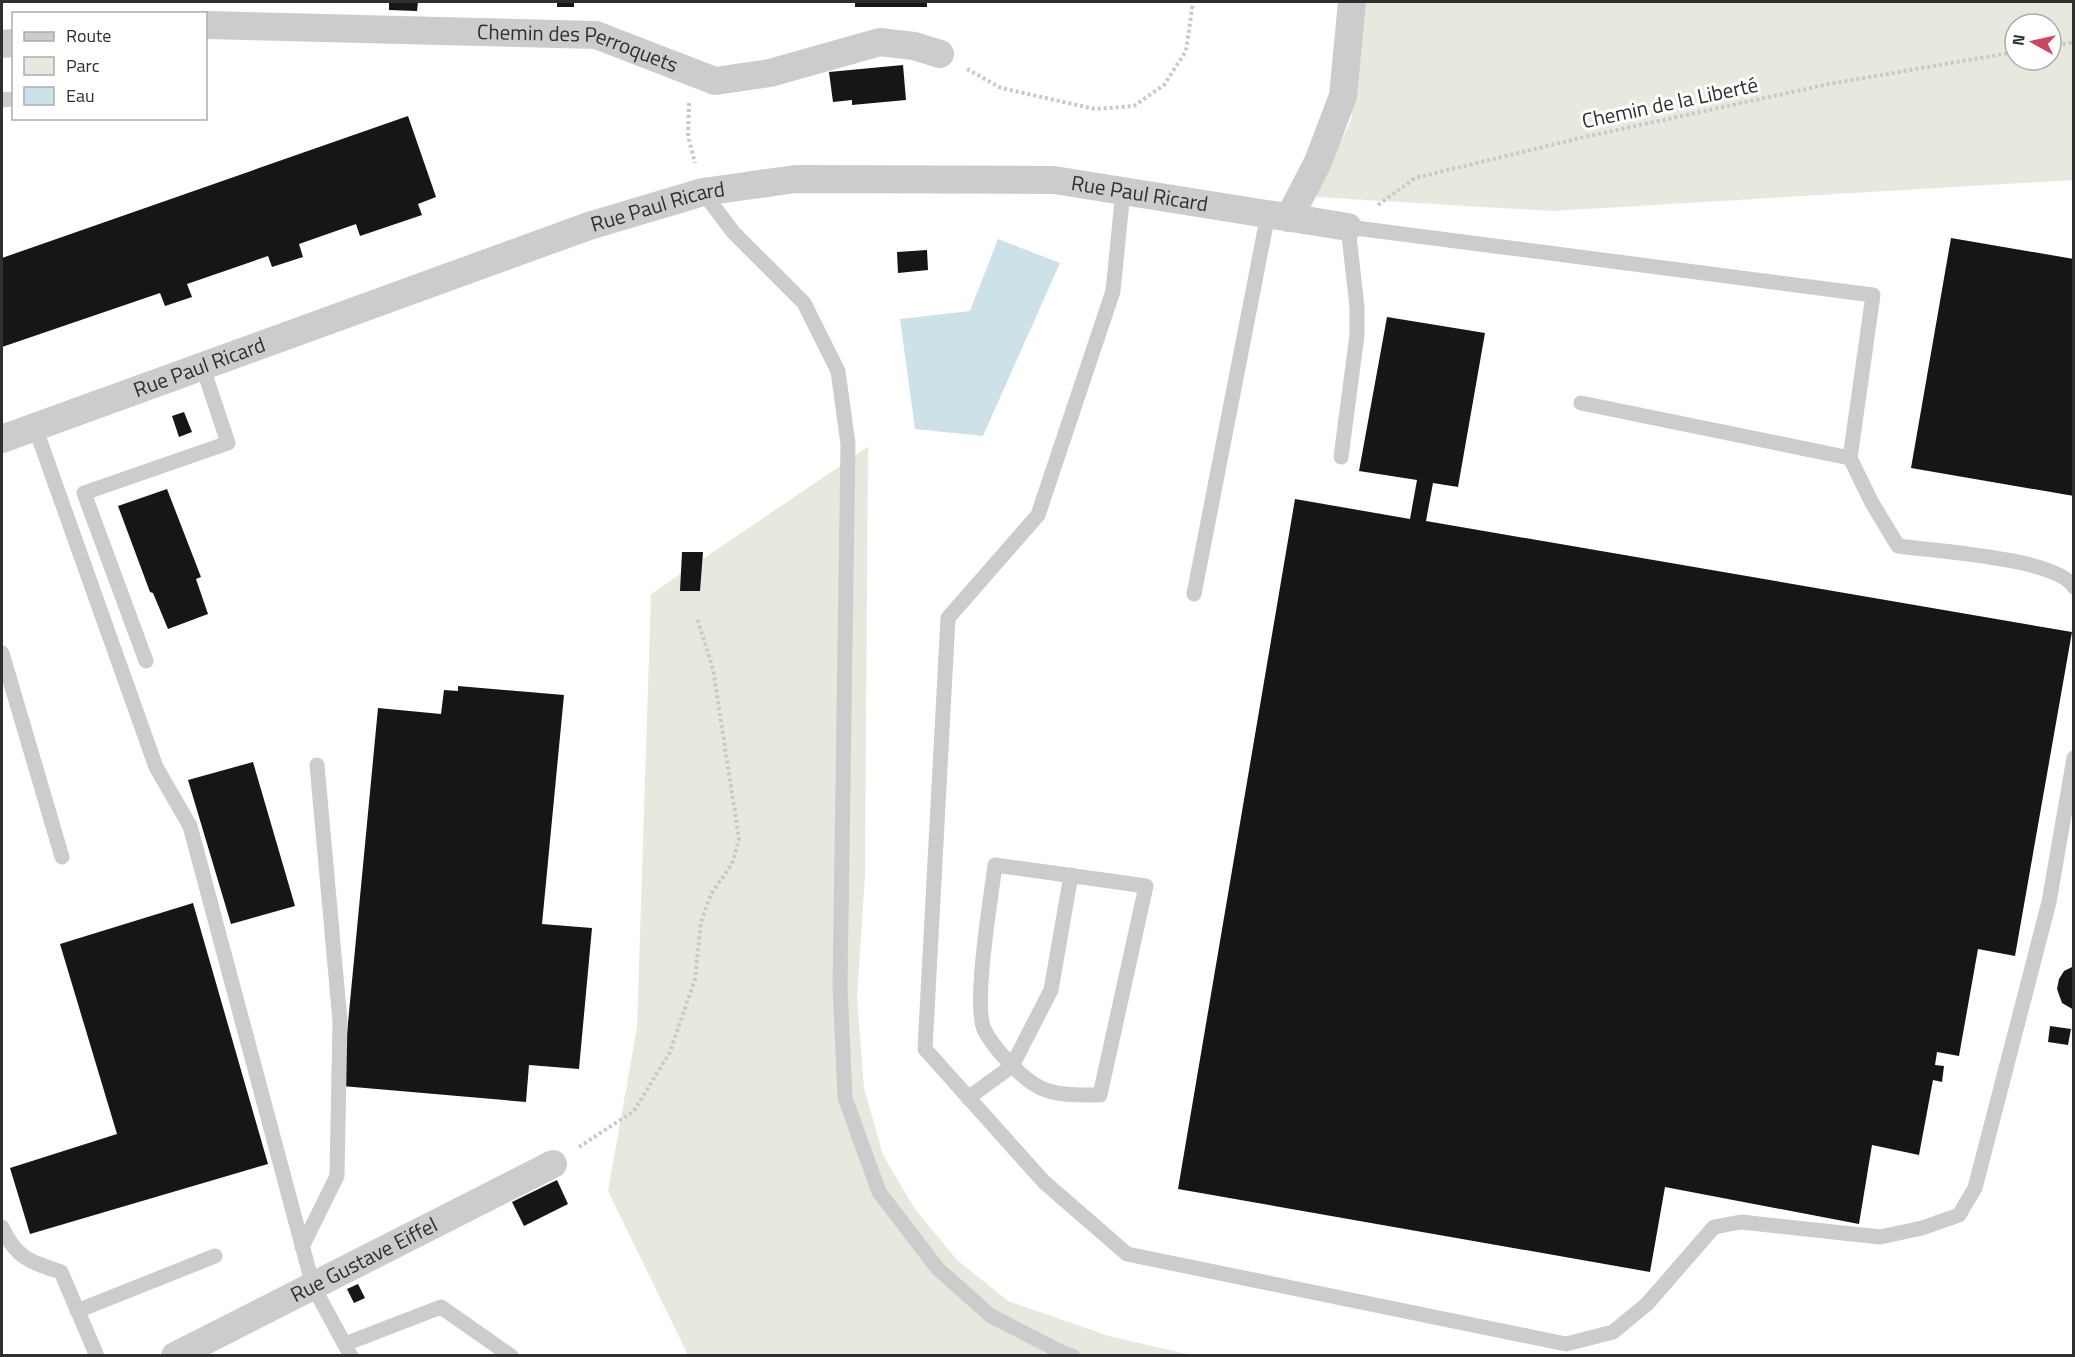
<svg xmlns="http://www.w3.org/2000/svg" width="2075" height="1357" font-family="'Titillium Web',sans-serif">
<rect width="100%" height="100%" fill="#fff"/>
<!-- green -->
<path fill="#e6eade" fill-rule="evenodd" d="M1366 2H2073V180L1553 211 1315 197 1351 120ZM2015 24H2051V60H2015Z
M868 447 865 876 857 998 864 1088 883 1155 915 1209 957 1260 1008 1301 1109 1336 1191 1355H688L608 1191 637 1027 651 594Z"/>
<!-- water -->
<path fill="#cde1e8" d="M998 239 1060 263 983 436 915 429 900 319 970 311Z"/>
<!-- building -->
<path fill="#161616" d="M389 2H418L417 11 389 10Z
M557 2H574V7H557Z
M855 2H927V7H855Z
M903 65 906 100 852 105V100L833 102 829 72Z
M408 116 436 197 418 204 422 215 360 236 356 224 299 244 303 257 272 267 268 256 187 284 192 297 165 306 160 293 2 347V258Z
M1951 238 2074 259V496L1911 468Z
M927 250 928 270 898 273 897 252Z
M1387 317 1485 333 1458 487 1433 483 1426 521 2072 632 2015 956 1978 949 1959 1056 1937 1052 1935 1065 1944 1066 1942 1082 1933 1080 1919 1155 1872 1145 1859 1224 1665 1187 1650 1272 1178 1189 1295 499 1410 519 1417 480 1359 471Z
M184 412 192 432 179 437 172 416Z
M167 489 201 577 196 579 208 614 168 629 153 593 150 592 118 506Z
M682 552H703L700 591H680Z
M458 686 564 695 542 924 592 928 579 1069 529 1065 526 1102 342 1086 378 708 441 714 444 690 458 691Z
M253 762 295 906 231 924 188 780Z
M193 903 268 1164 30 1234 10 1168 117 1134 60 944Z
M2074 966V1010L2062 1003 2057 989 2059 979 2064 971Z
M2050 1026 2071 1029 2068 1045 2048 1042Z
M557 1180 568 1204 524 1226 512 1202Z
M358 1284 365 1298 354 1303 347 1289Z"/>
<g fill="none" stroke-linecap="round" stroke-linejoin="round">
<!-- path -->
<path stroke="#c9c9c9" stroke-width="4" stroke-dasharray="3 3" stroke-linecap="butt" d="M2051 46 2074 42
M967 69 1001 88 1095 109 1134 106 1164 85 1186 51 1193 2
M689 103 688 136 695 163
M1378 205 1415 178 1580 138 1829 84 2015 52
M579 1147 634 1111 670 1052 695 979 701 922 711 894 732 864 739 839 713 669 697 618"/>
<!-- lane -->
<path stroke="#ccc" stroke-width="15" d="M2 100 14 99
M1123 191 1113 291 1038 515 948 618 925 1049 1044 1182 1127 1254 1566 1344 1613 1332 1647 1304 1714 1227 1741 1222 1880 1237 1922 1228 1959 1215 1975 1188 2049 902 2074 758
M703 192 733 232 804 303 838 371 848 444 840 986 845 1098 879 1192 938 1269 991 1316 1061 1352 1073 1356
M35 427 156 767 190 826 313 1286 351 1356
M1341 457 1357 335V307L1348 227 1873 295 1850 458 1581 403
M1850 458 1872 503 1898 546C1934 551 2057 558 2074 587
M1194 594 1268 214
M2 653 62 857
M146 661 84 493 228 443 202 365
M995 865 1146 886 1100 1095C1082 1095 1058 1096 1041 1088 1022 1079 993 1048 984 1029 973 1003 991 898 995 865Z
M968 1098 1012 1066 1051 990 1071 875
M2 1227C16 1258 30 1262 61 1272L97 1356
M302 1247 337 1176 340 1021 317 765
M77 1311 215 1256
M345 1344 441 1307 511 1356"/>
<!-- street -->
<g stroke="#ccc" stroke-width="28">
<path id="s1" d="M206 25 596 35 715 81 770 73 880 42 914 46 940 54"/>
<path d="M2 44 14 43"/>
<path d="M1289 218 1318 162 1343 96 1352 2"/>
<path id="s2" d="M2 439 589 226 703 192 796 179 1054 180 1348 227"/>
<path id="s3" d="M175 1356 553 1164"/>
</g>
</g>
<g text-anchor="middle" stroke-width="6" stroke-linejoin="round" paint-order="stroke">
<!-- street labels -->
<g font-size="21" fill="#2f2f2f" stroke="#fff">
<text dy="7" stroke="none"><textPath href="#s1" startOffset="374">Chemin des Perroquets</textPath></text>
<text transform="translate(1670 103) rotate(-12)" y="7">Chemin de la Liberté</text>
<text dy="7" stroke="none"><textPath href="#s2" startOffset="1182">Rue Paul Ricard</textPath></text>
<text dy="7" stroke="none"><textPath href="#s2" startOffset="696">Rue Paul Ricard</textPath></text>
<text dy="7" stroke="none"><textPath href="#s2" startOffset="210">Rue Paul Ricard</textPath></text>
<text dy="7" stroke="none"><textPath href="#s3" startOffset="212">Rue Gustave Eiffel</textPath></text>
</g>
</g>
<!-- border -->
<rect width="2075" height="1357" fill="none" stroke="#2f2f2f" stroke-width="6"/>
<!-- legend -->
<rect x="12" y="12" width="195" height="108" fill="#ffffff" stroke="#acacac" stroke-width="1.5"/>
<rect x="24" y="32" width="30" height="9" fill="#cccccc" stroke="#acacac" stroke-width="1.5"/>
<text x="66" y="42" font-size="18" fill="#2f2f2f">Route</text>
<rect x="24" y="57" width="30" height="18" fill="#e6eade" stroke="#acacac" stroke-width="1.5"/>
<text x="66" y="72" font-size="18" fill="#2f2f2f">Parc</text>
<rect x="24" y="87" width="30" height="18" fill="#cde1e8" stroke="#acacac" stroke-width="1.5"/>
<text x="66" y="102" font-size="18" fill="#2f2f2f">Eau</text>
<!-- north arrow -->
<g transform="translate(2033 42) rotate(278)"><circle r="28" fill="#ffffff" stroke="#acacac" stroke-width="1.5"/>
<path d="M0-4.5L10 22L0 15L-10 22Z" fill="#d04662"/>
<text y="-9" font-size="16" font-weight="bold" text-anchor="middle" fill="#2f2f2f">N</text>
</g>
</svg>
